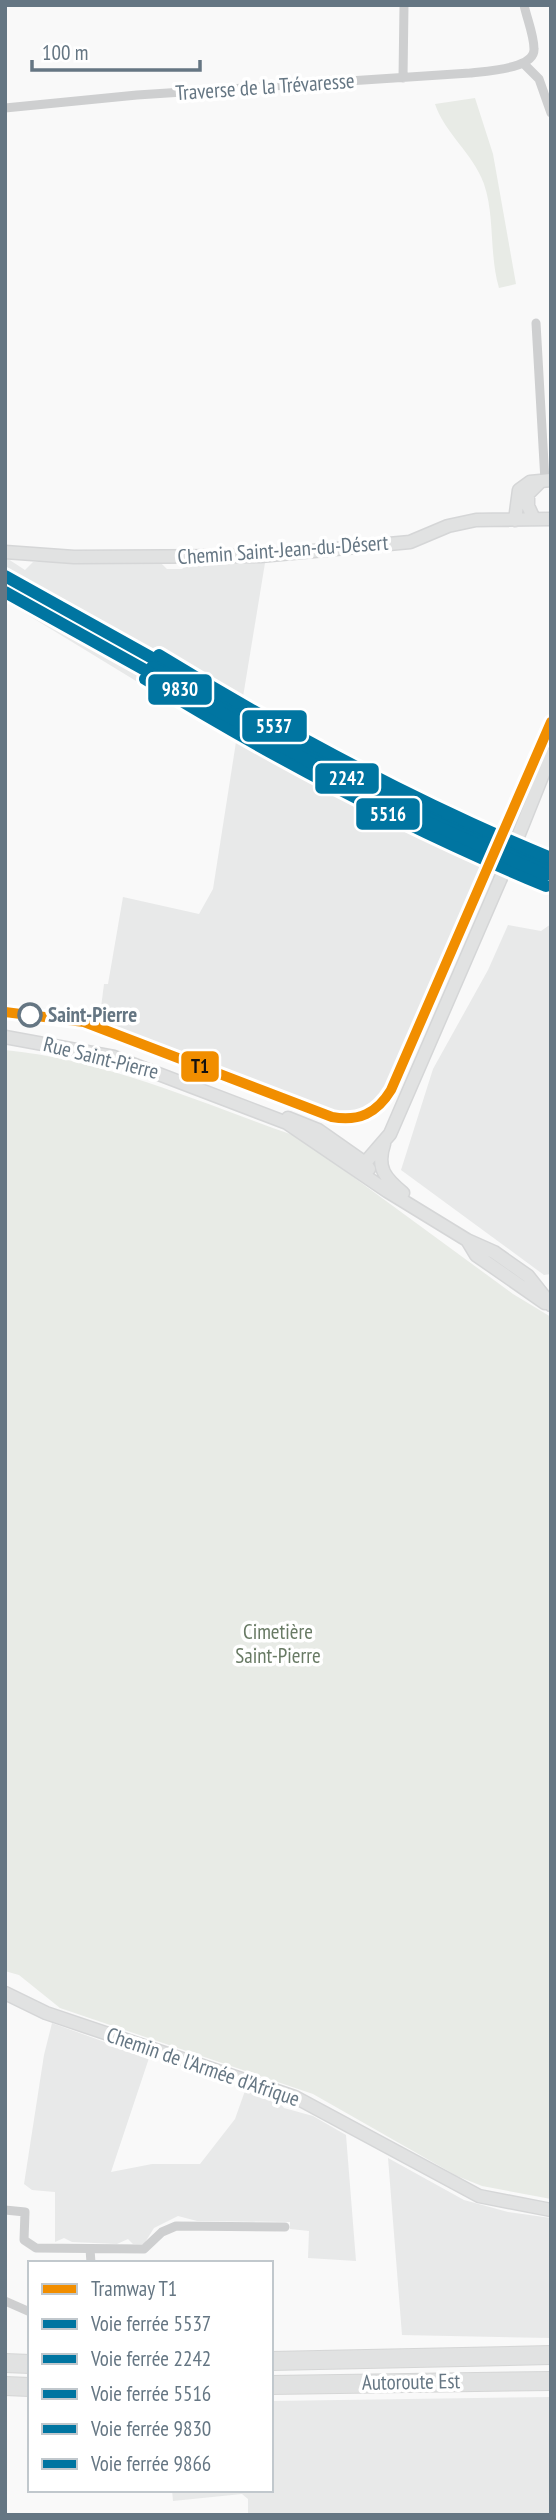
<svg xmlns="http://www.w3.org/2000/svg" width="556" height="2520" font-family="'PT Sans Narrow',sans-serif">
<rect width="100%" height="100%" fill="#f9f9f9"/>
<!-- built -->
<path fill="#e8e9e9" d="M5 557 25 570 33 562 161 563 167 569H182L187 564 265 563 242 703 367 768 498 830 387 1088 372 1107 363 1113 340 1114 99 1023 104 984H108L123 897 199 914 213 889 236 742 5 601Z
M528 843 551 852V887L515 873Z
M551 924V1274L544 1275 401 1170 433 1069 488 970 508 925 541 931Z
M52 2023 149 2058 111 2172 152 2164H200L235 2119 246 2088 276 2098 284 2108 313 2116 346 2135 356 2261 308 2258 309 2231 290 2229V2222L197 2221 178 2216 154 2228 144 2244H133L128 2239 117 2244 72 2242 64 2238 55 2242V2192L32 2190 24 2184 44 2055Z
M388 2158 464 2200 508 2212 551 2218V2338L402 2335Z
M551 2397V2515H248V2499L242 2494 173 2501 172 2490H271V2401Z"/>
<!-- green -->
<path fill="#e8ebe6" d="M475 98 493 154 516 284 499 288C489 254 495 216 484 184 473 153 445 134 435 104Z
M5 1050C106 1060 199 1102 293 1135L311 1146 513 1294 551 1317V2199L482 2186 457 2176 313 2094 60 2008 19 1975 5 1971Z"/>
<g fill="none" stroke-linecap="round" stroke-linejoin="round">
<defs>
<path id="secondary" d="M534 519 528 506V494L541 481
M515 520 519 490 530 482 551 480
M5 552 74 557 260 556 410 542 448 526 476 520 551 519
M517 839 551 754
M5 1037 114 1057 287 1123 387 1191 467 1240 494 1252 528 1276 551 1305
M288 1118 318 1130 365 1163 369 1169
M384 1144C376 1168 385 1178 403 1193
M358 1171 390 1134 500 880
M467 1240 476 1255 545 1303
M5 1993 46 2013 295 2097 479 2196 551 2210"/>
<path id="highway" d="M271 2361 551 2355
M5 2363 30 2364
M271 2385 551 2381
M5 2386 30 2387"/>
</defs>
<!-- secondary casing -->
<use href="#secondary" stroke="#d5d6d7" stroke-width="15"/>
<!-- highway casing -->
<use href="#highway" stroke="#d5d6d6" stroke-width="20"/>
<!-- street -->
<path stroke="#cecfd0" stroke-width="9" d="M524 64 539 79 551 113
M403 78 404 5
M5 108 137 95 470 73C485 71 535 69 534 49 534 35 527 19 524 5
M536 323 545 481
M5 2210 25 2212 24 2240 36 2248 144 2249 162 2232 176 2226 285 2227
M90 2249 91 2263
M5 2301 30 2312"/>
<!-- secondary -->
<use href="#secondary" stroke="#e1e2e2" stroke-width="12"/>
<!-- highway -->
<use href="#highway" stroke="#e1e2e2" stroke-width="18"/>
<!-- rail -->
<path stroke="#c3c5c6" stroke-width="3.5" stroke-dasharray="10 5" stroke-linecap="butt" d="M5 594 318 779 437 838 527 870"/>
<defs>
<path id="secondary-bridge" d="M500 880 517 839"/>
</defs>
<!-- secondary-bridge casing -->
<use href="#secondary-bridge" stroke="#d5d6d7" stroke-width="15" stroke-linecap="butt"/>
<!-- secondary-bridge -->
<use href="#secondary-bridge" stroke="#e1e2e2" stroke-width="12"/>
<defs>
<path id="rail-1" d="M5 576 389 790 551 862"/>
<path id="rail-2" d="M152 667C280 746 411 816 551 873"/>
<path id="rail-3" d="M145 679C274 758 406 828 546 886"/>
<path id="rail-4" d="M5 592 382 802 546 875"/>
<path id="rail-5" d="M159 655C285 732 414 802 551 858"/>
</defs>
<!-- rail-1 casing -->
<use href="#rail-1" stroke="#fff" stroke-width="18"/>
<!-- rail-2 casing -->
<use href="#rail-2" stroke="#fff" stroke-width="18"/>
<!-- rail-3 casing -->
<use href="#rail-3" stroke="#fff" stroke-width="18"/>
<!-- rail-4 casing -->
<use href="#rail-4" stroke="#fff" stroke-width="18"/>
<!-- rail-5 casing -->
<use href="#rail-5" stroke="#fff" stroke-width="18"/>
<!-- rail-1 -->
<use href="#rail-1" stroke="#0075a1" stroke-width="12"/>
<!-- rail-2 -->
<use href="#rail-2" stroke="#0075a1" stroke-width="12"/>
<!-- rail-3 -->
<use href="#rail-3" stroke="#0075a1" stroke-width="12"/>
<!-- rail-4 -->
<use href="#rail-4" stroke="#0075a1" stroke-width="12"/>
<!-- rail-5 -->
<use href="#rail-5" stroke="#0075a1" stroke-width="12"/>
<defs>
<path id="tram-1" d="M5 1012 84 1022 332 1117C359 1122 377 1113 391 1090L551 722"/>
</defs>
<!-- tram-1 casing -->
<use href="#tram-1" stroke="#fff" stroke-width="16"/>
<!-- tram-1 -->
<use href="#tram-1" stroke="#f18e00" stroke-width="10"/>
</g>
<!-- markers -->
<circle fill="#fff" stroke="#657683" stroke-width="3.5" cx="30" cy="1015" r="11"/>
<g text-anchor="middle" stroke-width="7" stroke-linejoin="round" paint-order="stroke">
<!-- street labels -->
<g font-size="21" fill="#657683" stroke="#fff">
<text transform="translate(265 87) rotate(-4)" y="7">Traverse de la Trévaresse</text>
<text transform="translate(283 550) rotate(-4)" y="7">Chemin Saint-Jean-du-Désert</text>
<text transform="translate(101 1058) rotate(14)" y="7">Rue Saint-Pierre</text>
<text transform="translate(203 2067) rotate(19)" y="7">Chemin de l'Armée d'Afrique</text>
<text transform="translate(411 2382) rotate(-1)" y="7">Autoroute Est</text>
</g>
<!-- stop labels -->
<g font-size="21" font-weight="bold" fill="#657683" stroke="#fff" text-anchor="start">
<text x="48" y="1022">Saint-Pierre</text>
</g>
<!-- park labels -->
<g font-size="21" fill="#687a64" stroke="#fff">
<text x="278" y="1639">Cimetière<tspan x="278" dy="24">Saint-Pierre</tspan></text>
</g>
</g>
<g stroke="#fff" stroke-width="2.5">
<rect x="147" y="673" width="66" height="33" rx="7" fill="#0075a1"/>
<rect x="241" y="709" width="67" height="34" rx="7" fill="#0075a1"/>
<rect x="314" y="762" width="66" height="33" rx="7" fill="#0075a1"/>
<rect x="355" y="797" width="66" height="34" rx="7" fill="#0075a1"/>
<rect x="180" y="1050" width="40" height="33" rx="7" fill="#f18e00"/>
</g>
<g font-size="19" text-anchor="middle" font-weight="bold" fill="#fff">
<text x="180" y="696">9830</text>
<text x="274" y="733">5537</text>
<text x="347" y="785">2242</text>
<text x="388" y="821">5516</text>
</g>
<g font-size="19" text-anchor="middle" font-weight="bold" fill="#111">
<text x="200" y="1073">T1</text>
</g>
<!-- border -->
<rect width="556" height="2520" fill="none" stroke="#657683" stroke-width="14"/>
<!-- legend -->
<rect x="28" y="2261" width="245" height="231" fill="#ffffff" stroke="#c1c8cd" stroke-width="2"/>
<rect x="42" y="2284" width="35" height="10" fill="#f18e00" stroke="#c1c8cd" stroke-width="2"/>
<text x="91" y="2296" font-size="21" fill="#657683">Tramway T1</text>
<rect x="42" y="2319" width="35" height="10" fill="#0075a1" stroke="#c1c8cd" stroke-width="2"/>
<text x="91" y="2331" font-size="21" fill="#657683">Voie ferrée 5537</text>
<rect x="42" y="2354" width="35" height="10" fill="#0075a1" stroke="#c1c8cd" stroke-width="2"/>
<text x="91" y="2366" font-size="21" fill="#657683">Voie ferrée 2242</text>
<rect x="42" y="2389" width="35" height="10" fill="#0075a1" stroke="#c1c8cd" stroke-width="2"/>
<text x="91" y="2401" font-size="21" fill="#657683">Voie ferrée 5516</text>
<rect x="42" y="2424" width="35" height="10" fill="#0075a1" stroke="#c1c8cd" stroke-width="2"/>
<text x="91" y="2436" font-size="21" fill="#657683">Voie ferrée 9830</text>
<rect x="42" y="2459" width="35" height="10" fill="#0075a1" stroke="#c1c8cd" stroke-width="2"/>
<text x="91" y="2471" font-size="21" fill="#657683">Voie ferrée 9866</text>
<!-- scale -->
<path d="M32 60v10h168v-10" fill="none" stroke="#657683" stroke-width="3.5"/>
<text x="42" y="60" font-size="21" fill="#657683" stroke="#ffffff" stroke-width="5" paint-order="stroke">100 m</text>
</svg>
